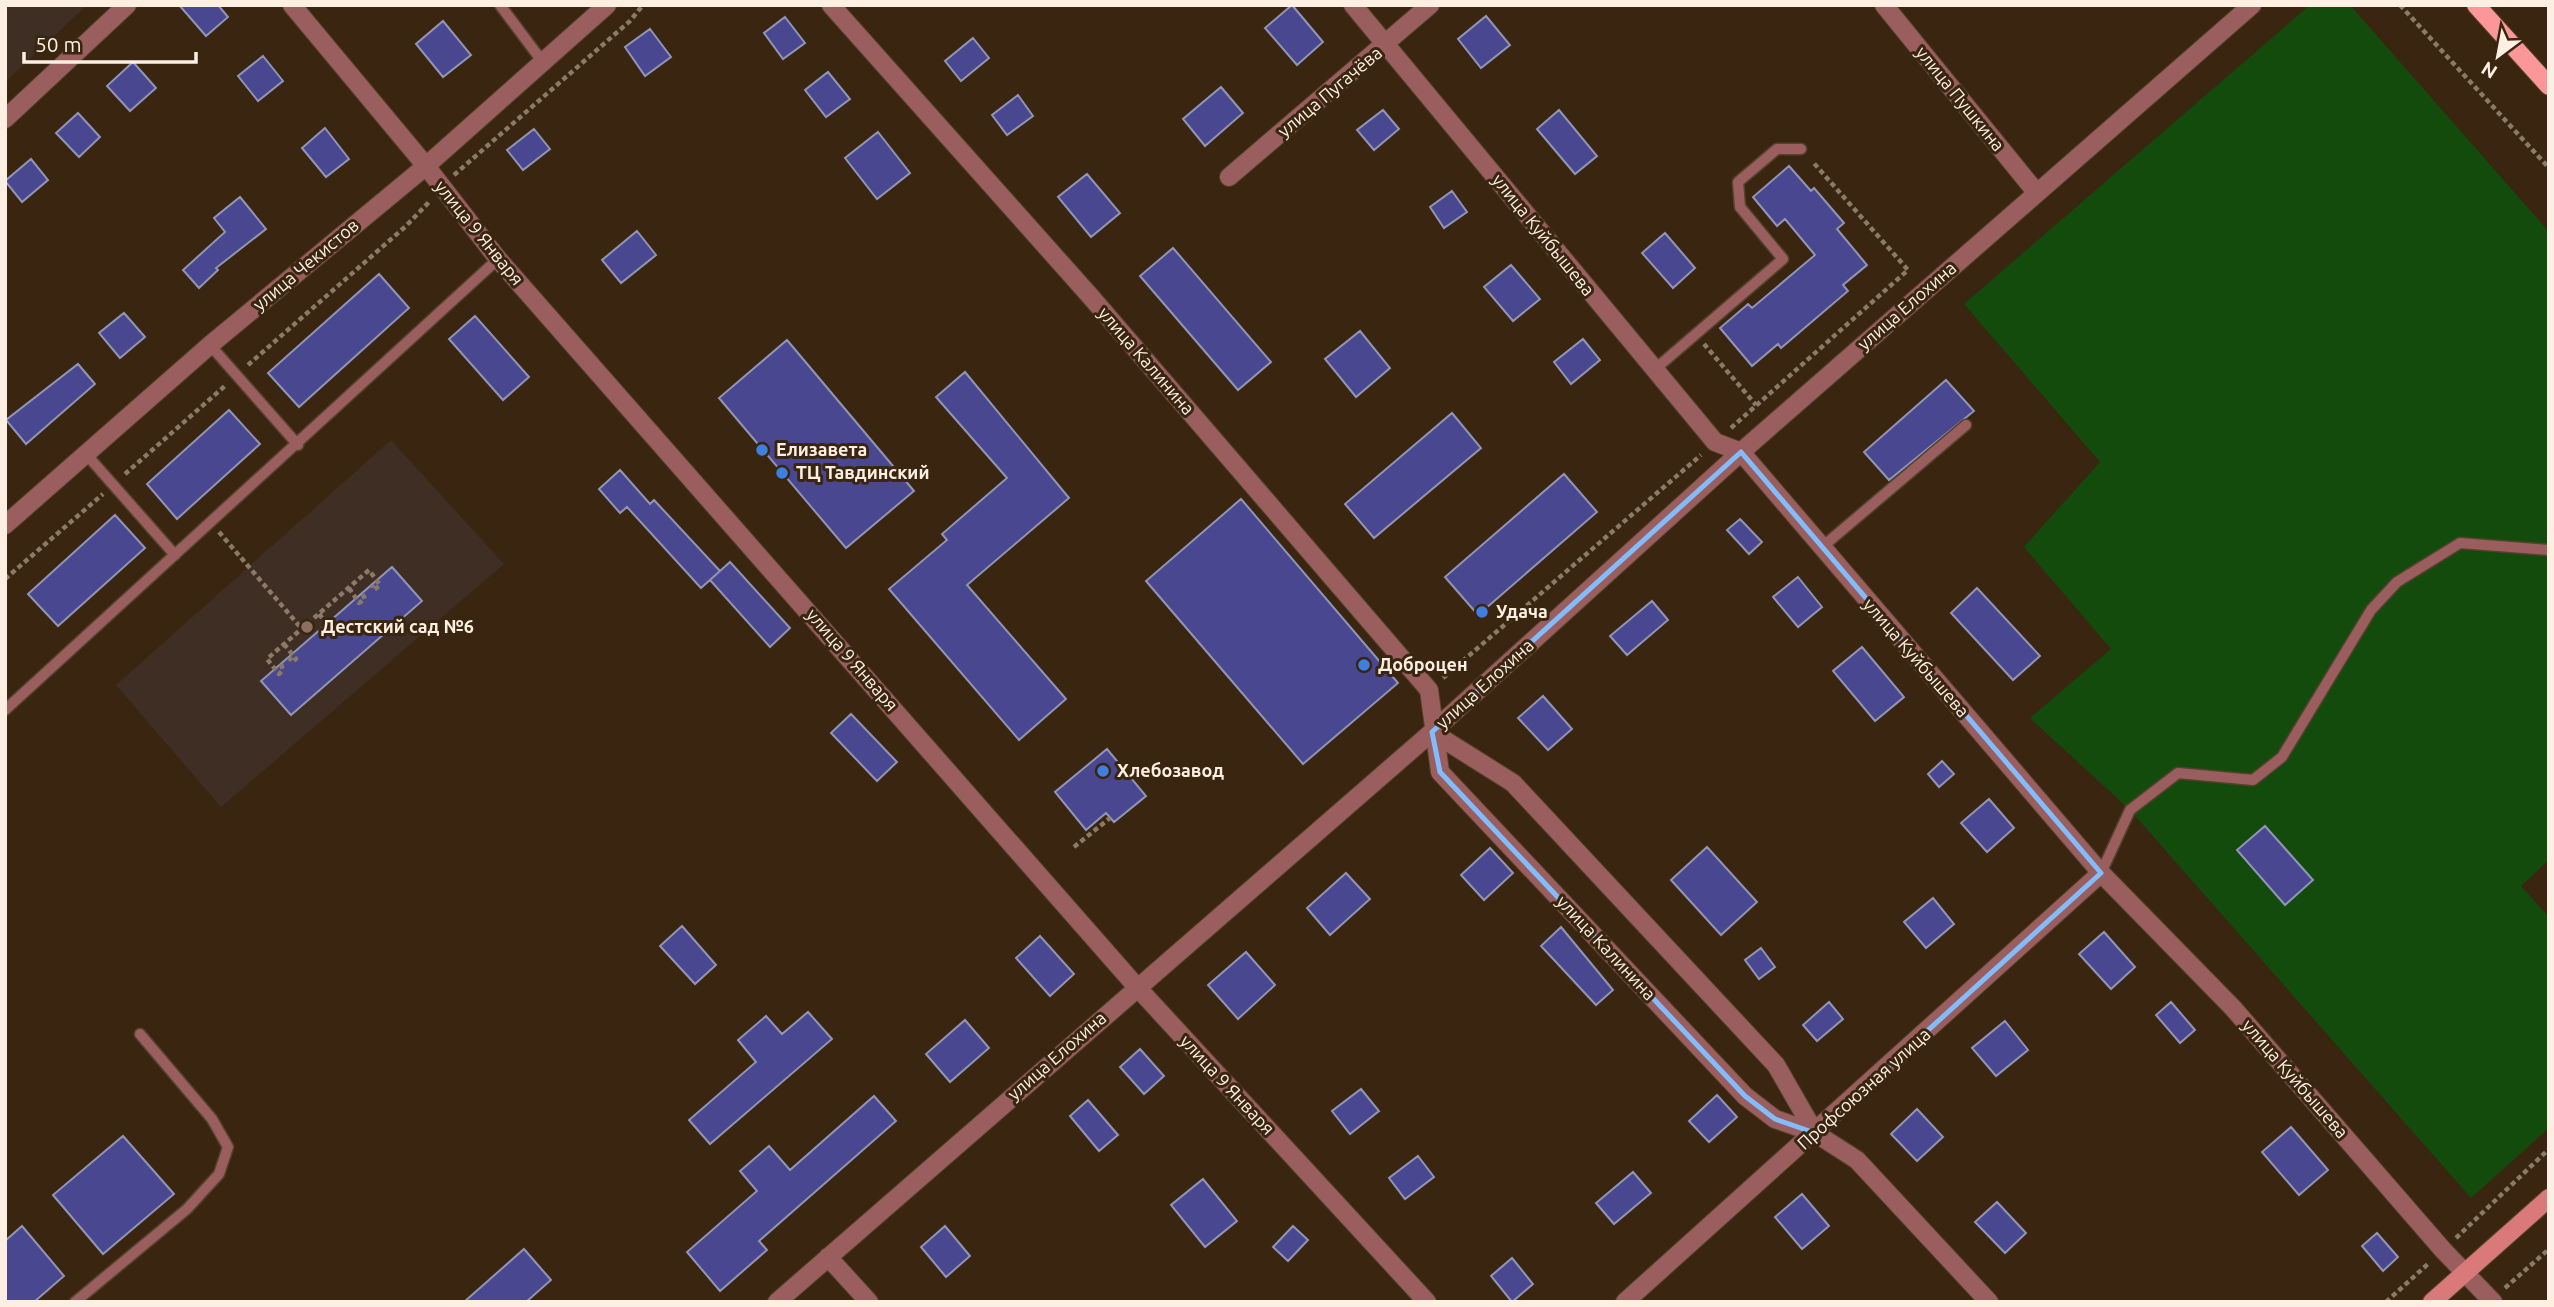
<svg xmlns="http://www.w3.org/2000/svg" width="2554" height="1307" font-family="Ubuntu,sans-serif">
<rect width="100%" height="100%" fill="#3a2610"/>
<!-- education -->
<path fill="#3e2e23" d="M391 440 504 564 221 807 116 685Z"/>
<!-- medical -->
<path fill="#3f2e24" d="M5 5H87L6 81Z"/>
<!-- green -->
<path fill="#134b0d" d="M2310 5H2350L2549 232V860L2521 886 2549 917V1128L2471 1198 2130 810 2030 718 2111 649 2024 547 2100 462 1964 304Z"/>
<!-- building -->
<path fill="#484790" stroke="#9194b3" stroke-width="2" d="M179 5H218L228 17 206 36Z
M1292 5 1323 42 1297 65 1265 28Z
M1486 16 1510 45 1481 68 1458 39Z
M785 17 805 43 783 59 764 33Z
M443 21 471 55 443 77 416 44Z
M650 29 671 57 645 76 625 47Z
M973 38 989 58 961 81 945 61Z
M263 56 283 81 258 101 238 76Z
M133 62 156 88 130 111 107 86Z
M828 72 850 99 826 117 805 90Z
M1221 87 1243 113 1205 146 1183 119Z
M1018 95 1033 116 1007 135 992 115Z
M1383 110 1399 129 1374 150 1357 130Z
M1559 110 1597 156 1575 174 1537 129Z
M78 113 100 137 79 157 56 133Z
M325 128 349 159 326 177 302 148Z
M534 129 550 149 523 170 507 150Z
M878 132 910 173 877 199 845 158Z
M31 159 48 180 22 202 5 181Z
M1789 166 1811 191 1814 188 1844 223 1837 229 1867 265 1843 285 1848 291 1781 348 1778 344 1752 366 1720 328 1748 304 1752 308 1815 255 1785 219 1777 226 1753 197Z
M1087 174 1120 213 1091 237 1058 197Z
M1452 191 1467 212 1444 228 1430 207Z
M240 197 266 229 216 268 218 270 199 288 183 270 225 232 214 218Z
M637 231 656 255 621 283 602 260Z
M1665 233 1695 268 1673 288 1642 253Z
M1173 248 1271 362 1238 390 1140 276Z
M1511 265 1540 299 1513 321 1484 287Z
M379 274 409 308 299 407 268 373Z
M124 313 145 337 120 358 99 333Z
M475 316 529 377 503 400 449 339Z
M1360 331 1390 368 1356 397 1325 359Z
M1583 339 1600 360 1571 384 1554 362Z
M787 340 914 491 846 548 719 398Z
M78 364 95 384 26 444 6 420Z
M965 372 1069 498 967 585 1066 699 1019 740 889 589 947 540 942 534 1007 478 936 397Z
M1946 380 1974 411 1889 480 1864 452Z
M229 410 260 444 177 519 147 484Z
M1452 413 1481 448 1374 538 1345 504Z
M620 470 650 504 654 500 720 571 701 588 627 507 620 513 599 489Z
M1564 474 1597 512 1478 615 1445 577Z
M1241 499 1398 683 1303 764 1146 581Z
M115 515 145 548 58 626 28 594Z
M1740 519 1762 542 1749 554 1727 530Z
M730 562 790 628 770 647 710 580Z
M392 567 422 601 291 715 261 681Z
M1798 577 1822 607 1798 627 1773 597Z
M1977 588 2040 656 2013 680 1951 613Z
M1652 601 1668 620 1627 655 1610 636Z
M1862 647 1904 697 1875 721 1833 671Z
M1543 696 1572 729 1548 750 1518 718Z
M851 714 897 762 877 781 831 733Z
M1107 749 1146 796 1114 822 1106 813 1086 830 1055 792Z
M1942 761 1954 774 1939 787 1928 774Z
M1989 799 2014 828 1987 852 1961 823Z
M2265 826 2313 880 2285 905 2237 850Z
M1707 847 1757 902 1721 935 1671 880Z
M1490 848 1513 873 1484 900 1461 875Z
M1346 873 1370 899 1330 935 1307 908Z
M1933 898 1954 924 1926 948 1904 922Z
M682 926 716 965 695 984 660 946Z
M1561 927 1613 990 1596 1005 1541 946Z
M2104 932 2135 967 2111 989 2079 954Z
M1040 936 1074 974 1050 996 1016 958Z
M1761 948 1775 967 1759 979 1745 960Z
M1246 952 1275 985 1238 1019 1208 985Z
M1829 1002 1843 1019 1817 1041 1803 1025Z
M2171 1002 2195 1030 2180 1043 2156 1015Z
M808 1012 832 1039 710 1144 689 1120 756 1062 738 1040 766 1016 782 1034Z
M965 1020 989 1048 950 1082 926 1054Z
M2005 1021 2028 1050 1996 1076 1972 1048Z
M1140 1049 1164 1076 1144 1094 1120 1067Z
M1361 1089 1379 1111 1350 1134 1332 1111Z
M1717 1095 1737 1117 1709 1142 1689 1121Z
M874 1096 896 1121 759 1241 767 1250 720 1291 687 1252 757 1191 740 1171 769 1146 790 1170Z
M1088 1100 1118 1135 1099 1151 1070 1116Z
M1917 1109 1943 1137 1917 1161 1891 1134Z
M2291 1127 2328 1170 2299 1195 2262 1152Z
M123 1136 174 1194 103 1254 53 1195Z
M1418 1156 1434 1177 1405 1199 1389 1178Z
M1633 1172 1651 1193 1614 1224 1596 1203Z
M1203 1179 1237 1221 1205 1247 1171 1205Z
M1802 1194 1829 1226 1802 1249 1775 1217Z
M1997 1202 2026 1233 2005 1253 1975 1222Z
M22 1226 64 1276 34 1302H5V1241Z
M945 1226 970 1256 946 1277 921 1247Z
M1293 1226 1308 1240 1288 1261 1273 1247Z
M2377 1233 2398 1257 2383 1271 2362 1246Z
M524 1249 551 1280 526 1302H464Z
M1512 1258 1533 1284 1512 1302 1491 1276Z"/>
<g fill="none" stroke-linecap="round" stroke-linejoin="round">
<defs>
<path id="lane" d="M500 5 542 61
M210 345 298 445
M1654 370 1783 259 1740 207 1738 182 1777 149H1801
M86 454 175 555
M1821 548 1966 425
M5 710 498 259
M2101 873 2130 810 2178 773 2253 780 2282 757 2371 610 2397 582 2460 543 2549 550
M75 1302 187 1209 219 1174 228 1147 212 1119 140 1034"/>
<path id="street" d="M292 5 426 166 498 259 1136 986 1427 1302
M831 5 1091 297 1429 690 1440 772 1745 1096 1775 1119 1815 1133
M1353 5 1715 442 1741 452 2101 873 2233 1008 2443 1250 2493 1302
M1884 5 2036 192
M5 119 127 5
M1229 177 1430 5
M5 525 210 345 426 166 607 5
M1432 732 1513 783 1776 1065 1815 1133 1857 1160 1989 1302
M828 1257 869 1302
M777 1302 1432 732 1741 452 2252 5
M1625 1302 2101 873"/>
<path id="secondary" d="M2432 1302 2549 1198"/>
<path id="primary" d="M2476 5 2549 86"/>
</defs>
<!-- lane casing -->
<use href="#lane" stroke="#55422d" stroke-width="13"/>
<!-- street casing -->
<use href="#street" stroke="#55422d" stroke-width="20"/>
<!-- secondary casing -->
<use href="#secondary" stroke="#55422d" stroke-width="20"/>
<!-- primary casing -->
<use href="#primary" stroke="#55422d" stroke-width="20"/>
<!-- path -->
<path stroke="#8b7a68" stroke-width="4.5" stroke-dasharray="5 3.5" stroke-linecap="butt" d="M2400 5 2549 168
M454 175 630 21 643 5
M1704 344 1756 405
M248 365 406 226 429 202
M1731 428 1908 270 1812 161
M125 474 226 385
M219 532 302 629
M5 579 103 494
M349 588 359 603 365 599 362 593
M319 614 327 624
M284 644 296 659 292 662 289 657
M281 664 283 670 279 674 267 659 369 570 380 585 374 590 372 585
M1443 678 1701 455
M1074 847 1110 818
M2456 1238 2549 1149
M2505 1288 2549 1249
M2386 1302 2429 1263"/>
<!-- lane -->
<use href="#lane" stroke="#9a5e5e" stroke-width="10"/>
<!-- street -->
<use href="#street" stroke="#9a5e5e" stroke-width="18"/>
<!-- secondary -->
<use href="#secondary" stroke="#d9797a" stroke-width="18"/>
<!-- primary -->
<use href="#primary" stroke="#fb9798" stroke-width="18"/>
</g>
<!-- marked area -->
<path fill="none" stroke="#82bcfa" stroke-width="5" stroke-linejoin="round" d="M1741 452 2101 873 1815 1133 1775 1119 1745 1096 1440 772 1432 732Z"/>
<!-- markers -->
<g fill="#3f7fe0" stroke="#3a2610" stroke-width="2.5">
<circle cx="762" cy="450" r="7"/>
<circle cx="782" cy="473" r="7"/>
<circle cx="1482" cy="612" r="7"/>
<circle cx="1364" cy="665" r="7"/>
<circle cx="1103" cy="771" r="7"/>
</g>
<circle fill="#8d6e63" stroke="#3a2610" stroke-width="2.5" cx="307" cy="627" r="7"/>
<g text-anchor="middle" stroke-width="6" stroke-linejoin="round" paint-order="stroke">
<!-- street labels -->
<g font-size="18" fill="#fdf0e2" stroke="#3a2610">
<text transform="translate(1330 92) rotate(-40)" y="6">улица Пугачёва</text>
<text transform="translate(1960 99) rotate(51)" y="6">улица Пушкина</text>
<text transform="translate(479 233) rotate(51)" y="6">улица 9 Января</text>
<text transform="translate(1543 235) rotate(51)" y="6">улица Куйбышева</text>
<text transform="translate(306 265) rotate(-40)" y="6">улица Чекистов</text>
<text transform="translate(1907 306) rotate(-41)" y="6">улица Елохина</text>
<text transform="translate(1146 361) rotate(49)" y="6">улица Калинина</text>
<text transform="translate(1916 658) rotate(49)" y="6">улица Куйбышева</text>
<text transform="translate(852 660) rotate(49)" y="6">улица 9 Января</text>
<text transform="translate(1485 684) rotate(-42)" y="6">улица Елохина</text>
<text transform="translate(1606 948) rotate(47)" y="6">улица Калинина</text>
<text transform="translate(1057 1056) rotate(-41)" y="6">улица Елохина</text>
<text transform="translate(2295 1079) rotate(49)" y="6">улица Куйбышева</text>
<text transform="translate(1227 1085) rotate(47)" y="6">улица 9 Января</text>
<text transform="translate(1864 1089) rotate(-42)" y="6">Профсоюзная улица</text>
</g>
<!-- poi labels -->
<g font-size="18" font-weight="bold" fill="#fdf0e2" stroke="#3a2610" text-anchor="start">
<text x="776" y="456">Елизавета</text>
<text x="796" y="479">ТЦ Тавдинский</text>
<text x="1496" y="618">Удача</text>
<text x="321" y="633">Дестский сад №6</text>
<text x="1378" y="671">Доброцен</text>
<text x="1117" y="777">Хлебозавод</text>
</g>
</g>
<!-- border -->
<rect width="2554" height="1307" fill="none" stroke="#fdf0e2" stroke-width="14"/>
<!-- north arrow -->
<g transform="translate(2498 56) rotate(212)" stroke="#3a2610" stroke-width="5" paint-order="stroke">
<path d="M0-5L12 26L0 18L-12 26Z" fill="#fdf0e2"/>
<text y="-10" font-size="19" font-weight="bold" text-anchor="middle" fill="#fdf0e2">N</text>
</g>
<!-- scale -->
<path d="M24 52v10h172v-10" fill="none" stroke="#fdf0e2" stroke-width="3.5"/>
<text x="35" y="52" font-size="21" fill="#fdf0e2" stroke="#3a2610" stroke-width="5" paint-order="stroke">50 m</text>
</svg>
